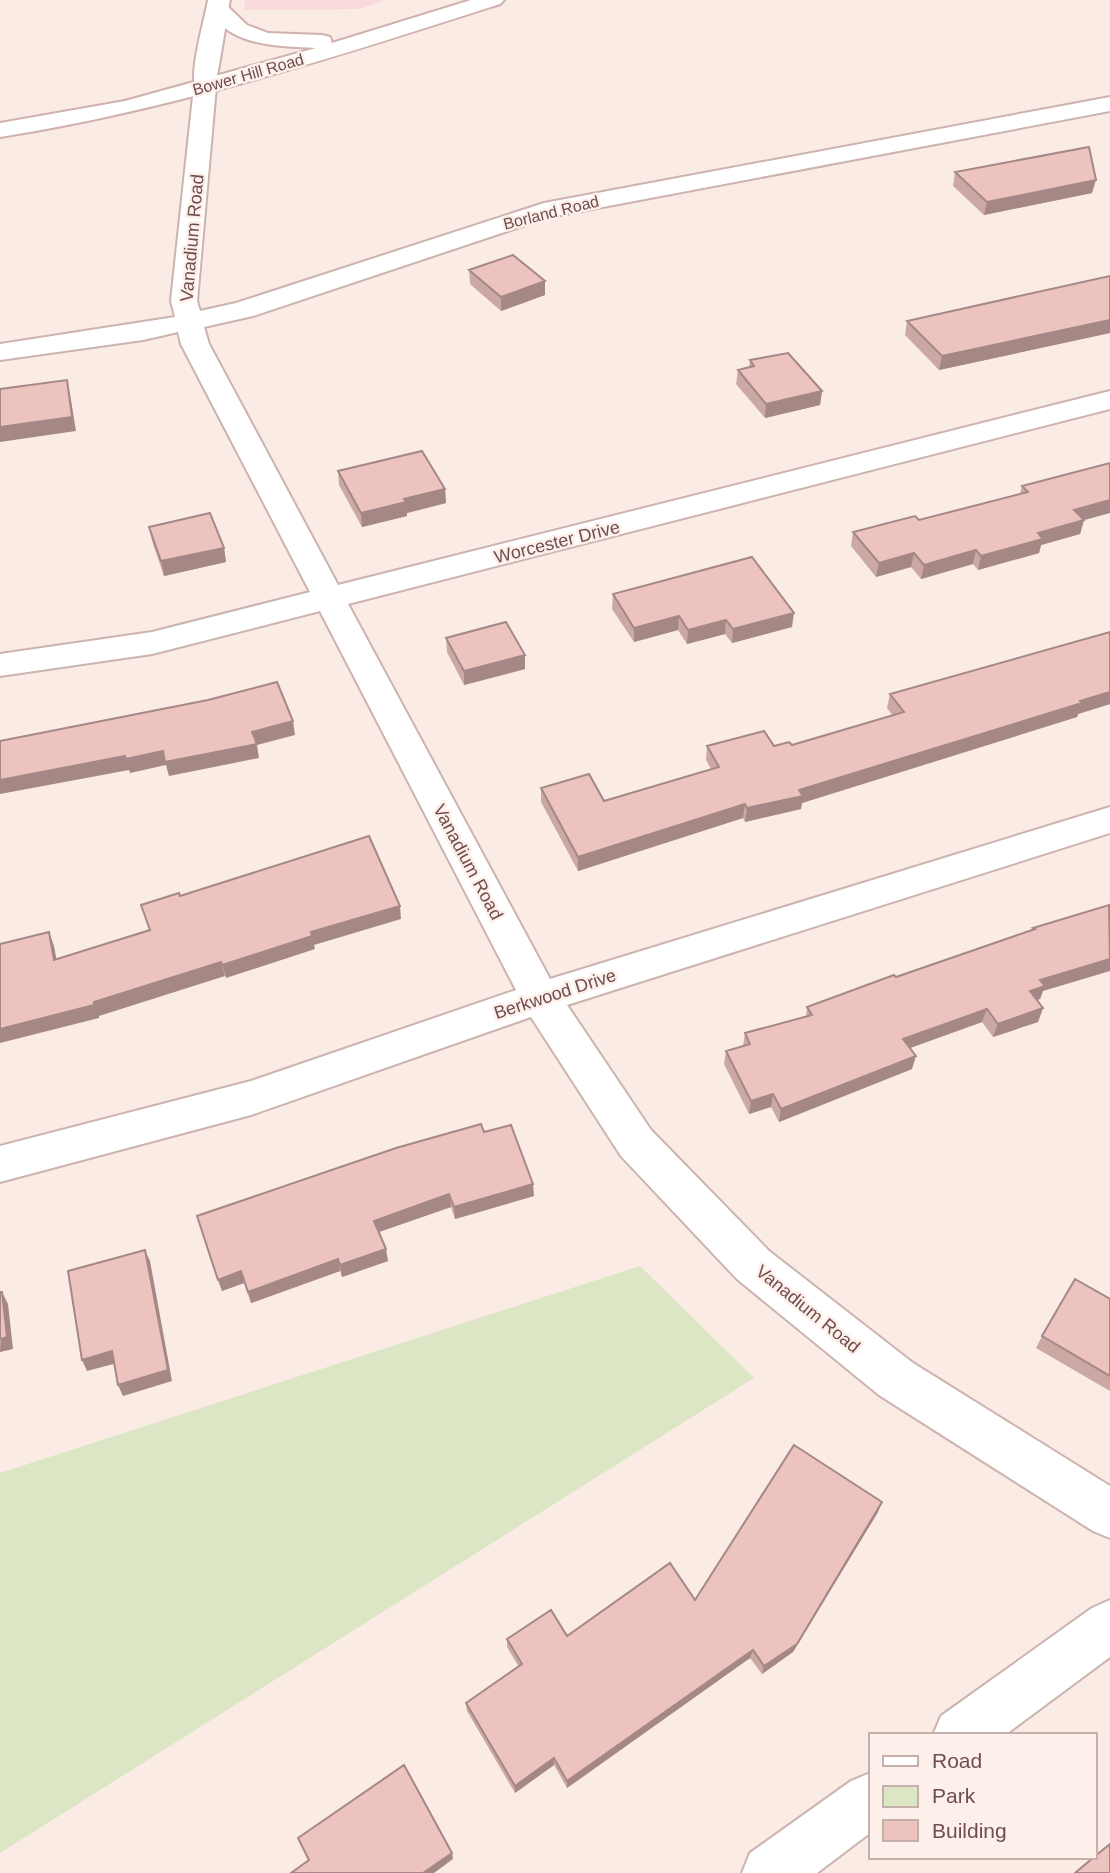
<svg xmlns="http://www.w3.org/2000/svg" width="1110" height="1873" font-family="Helvetica,sans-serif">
<rect width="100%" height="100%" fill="#faebe5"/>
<!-- commercial -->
<path fill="#f9d9da" d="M245 0H386L359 9 244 10Z"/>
<!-- green -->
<path fill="#dce6c5" d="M640 1266 754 1378 0 1853V1473Z"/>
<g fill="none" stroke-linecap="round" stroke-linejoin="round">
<defs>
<path id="minor" d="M205 80 213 82 216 87 197 301 200 311 236 303 544 203 1110 97V111L550 217 253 316 204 327 209 344 338 585 1110 391V409L348 604 550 979 1110 807V833L567 1005 651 1130 769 1251 913 1363 1110 1486V1538L1093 1531 879 1395 737 1279 621 1156 531 1017 251 1115 0 1182V1146L251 1081 516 990 320 611 152 654 0 676V654L152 632 310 592 181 344 178 332 143 340 0 360V344L175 317 171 301 194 87 197 82Z
M1110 1600V1657L1005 1735H933L941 1716 1092 1608Z
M870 1773V1833L817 1873H742L750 1853 851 1781Z"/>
<path id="tertiary" d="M208 0H230C227 14 217 86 213 92H197C187 77 205 19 208 0Z"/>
<path id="secondary" d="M471 0H504L500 4C335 57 172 110 0 137V123L125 101 316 48C276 46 233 47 207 10L210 5H226L247 25 268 33 322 35 330 37 332 43Z"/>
</defs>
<!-- minor casing -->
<use href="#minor" stroke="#ccb3af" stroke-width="4"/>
<!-- tertiary casing -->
<use href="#tertiary" stroke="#ccb3af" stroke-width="4"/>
<!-- secondary casing -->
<use href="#secondary" stroke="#cfb1ad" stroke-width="4"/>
<!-- minor -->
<use href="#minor" fill="#fff" fill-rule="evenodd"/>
<!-- tertiary -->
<use href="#tertiary" fill="#fff" fill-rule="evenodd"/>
<!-- secondary -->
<use href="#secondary" fill="#fff" fill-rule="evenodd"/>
</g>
<!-- wall -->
<path fill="#cba8a4" d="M955 172 1092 193 984 215 953 186Z
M469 270 545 295 501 311 470 284Z
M1110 276V333L939 370 905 335 907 321Z
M750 360 822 391 820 405 765 418 736 384 738 370 749 368Z
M338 471 445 489 446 503 407 513V516L362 527 339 485Z
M1022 486 1084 520 1080 534 1041 545 1039 553 978 570 973 564 921 579 911 567 876 577 851 546 853 532 919 520 1020 494Z
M149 527 224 548 226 562 164 576 152 541Z
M613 594 792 627 732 643 725 634 687 644 678 630 634 642 612 609Z
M1110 632V704L1078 714 1077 717 802 803 801 809 745 822 743 818 578 871 541 802V788L604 801 711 769 706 760 707 746 792 745 893 716 887 708 890 694Z
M446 638 525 669 464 685 447 652Z
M1109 905 1043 991 1040 999 1037 1000 1043 1008 1038 1022 993 1037 982 1022 910 1048 912 1069 779 1122 771 1107 749 1114 724 1064 726 1051 743 1046 745 1033 806 1017 807 1007 1033 930V928Z
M484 1132 534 1196 455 1219 451 1207 379 1232 388 1261 342 1277 340 1271 251 1303 244 1283 222 1291Z
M1110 1299V1391L1036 1348 1042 1336Z
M878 1512 793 1652 762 1674 750 1658 567 1788 554 1765 515 1793 467 1711 466 1703 519 1667 507 1647V1639L567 1636 695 1600Z"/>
<!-- shaded-wall -->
<path fill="#a58886" d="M1096 180 1092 193 984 215 987 202Z
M545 281V295L501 311V297Z
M1110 320V333L939 370 942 356Z
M67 380 70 394 76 431 0 442V427Z
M822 391 820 405 765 418 766 404Z
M445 489 446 503 407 513V516L362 527 361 513 404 499Z
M1110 500V513L1070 524 1074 510Z
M1084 520 1080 534 1041 545 1039 553 978 570 981 556 1038 533Z
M224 548 226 562 164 576 161 561Z
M976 550 973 564 921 579 924 565Z
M914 553 911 567 876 577 879 563Z
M794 613 792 627 732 643 733 629Z
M679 616 678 630 634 642V628Z
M726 620 725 634 687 644 688 630Z
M525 655V669L464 685V671Z
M1110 692V704L1078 714 1077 717 802 803 801 809 745 822 747 808 799 790Z
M293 721 295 735 257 745 259 758 169 776 166 765 130 773 129 770 0 794V780L252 732Z
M745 804 743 818 578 871V857Z
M400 906 401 919 314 945 315 949 226 978 222 965 311 932Z
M49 932 54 946 59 973 54 960Z
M1110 959V971L1043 991 1040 999 1025 1004 1030 991 1040 980Z
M221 962 225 976 99 1016V1018L0 1043V1029L94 1002Z
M1043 1008 1038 1022 993 1037 998 1024Z
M987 1009 982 1022 899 1052 903 1039Z
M916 1056 912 1069 779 1122 781 1109Z
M773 1094 771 1107 749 1114 751 1101Z
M533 1184 534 1196 455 1219 454 1207Z
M449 1194 451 1207 376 1233 374 1221Z
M386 1249 388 1261 342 1277 340 1265Z
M145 1250 150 1261 172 1381 123 1396 118 1385Z
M338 1259 340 1271 251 1303 248 1292Z
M241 1271 244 1283 222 1291 218 1280Z
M2 1292 8 1304 13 1349 0 1352Z
M112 1351 117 1363 87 1371 82 1360Z
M882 1502 878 1512 793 1652 762 1674 764 1666Z
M753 1650 750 1658 567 1788V1781Z
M554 1758V1765L515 1793V1786Z
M452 1853 453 1859 434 1873H423Z"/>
<!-- building -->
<path fill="#ecc3bf" stroke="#a58886" stroke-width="2" d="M1089 147 1096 180 987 202 955 172Z
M513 255 545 281 501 297 469 270Z
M1110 276V320L942 356 907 321Z
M788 353 822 391 766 404 738 370 754 366 750 360Z
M67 380 72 417 0 427V389Z
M422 451 445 489 404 499 406 502 361 513 338 471Z
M1110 463V500L1074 510 1084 520 1038 533 1043 539 981 556 976 550 924 565 914 553 879 563 853 532 915 516 919 520 1028 492 1022 486Z
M210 513 224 548 161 561 149 527Z
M752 557 794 613 733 629 726 620 688 630 679 616 634 628 613 594Z
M506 622 525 655 464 671 446 638Z
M1110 632V692L1080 701 1082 703 799 790 803 796 747 808 745 804 578 857 541 788 589 774 604 801 719 767 707 746 764 731 774 746 789 742 792 745 904 712 890 694Z
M277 682 293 721 252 732 257 744 165 762 163 751 126 759 125 756 0 780V741L208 700Z
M369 836 400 906 311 932 312 936 222 965 221 962 94 1002V1005L0 1029V944L49 932 54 960 150 930 141 905 179 893 180 896Z
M1109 905 1110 959 1040 980 1045 986 1030 991 1043 1008 998 1024 987 1009 903 1039 916 1056 781 1109 773 1094 751 1101 726 1051 750 1044 745 1033 812 1015 807 1007 894 975 896 977 1035 929 1033 928Z
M481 1124 484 1132 511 1125 533 1184 454 1207 449 1194 374 1221 386 1249 340 1265 338 1259 248 1292 241 1271 218 1280 197 1216 396 1148Z
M145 1250 168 1370 118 1385 112 1351 82 1360 68 1271Z
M1075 1279 1110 1299V1376L1042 1336Z
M0 1292H2L7 1337 0 1339Z
M794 1445 882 1502 797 1644 764 1666 753 1650 567 1781 554 1758 515 1786 466 1703 522 1664 507 1639 551 1610 567 1636 670 1563 695 1600Z
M404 1765 452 1853 423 1873H291L309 1860 298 1838Z
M1110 1844V1873H1075L1094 1857Z"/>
<g text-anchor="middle" stroke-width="5" stroke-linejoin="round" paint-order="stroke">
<!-- far-street labels -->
<g font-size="16" fill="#704e4d" stroke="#fdf0ea">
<text transform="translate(248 74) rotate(-16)" y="6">Bower Hill Road</text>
<text transform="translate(551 212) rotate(-14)" y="6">Borland Road</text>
</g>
<!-- street labels -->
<g font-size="18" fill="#704e4d" stroke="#fdf0ea">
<text transform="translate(192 238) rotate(-85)" y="6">Vanadium Road</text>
<text transform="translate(557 542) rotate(-14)" y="6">Worcester Drive</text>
<text transform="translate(468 862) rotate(62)" y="6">Vanadium Road</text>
<text transform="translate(555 994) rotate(-18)" y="6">Berkwood Drive</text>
<text transform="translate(808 1309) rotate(39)" y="6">Vanadium Road</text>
</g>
</g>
<!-- legend -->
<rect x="869" y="1733" width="228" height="126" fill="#fdf0ea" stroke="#c5afab" stroke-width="2"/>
<rect x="883" y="1756" width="35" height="10" fill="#ffffff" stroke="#c5afab" stroke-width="2"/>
<text x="932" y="1768" font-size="21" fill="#704e4d">Road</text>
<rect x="883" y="1786" width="35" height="21" fill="#dce6c5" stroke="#c5afab" stroke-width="2"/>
<text x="932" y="1803" font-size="21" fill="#704e4d">Park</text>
<rect x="883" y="1820" width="35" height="21" fill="#ecc3bf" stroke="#c5afab" stroke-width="2"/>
<text x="932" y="1838" font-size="21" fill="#704e4d">Building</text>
</svg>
